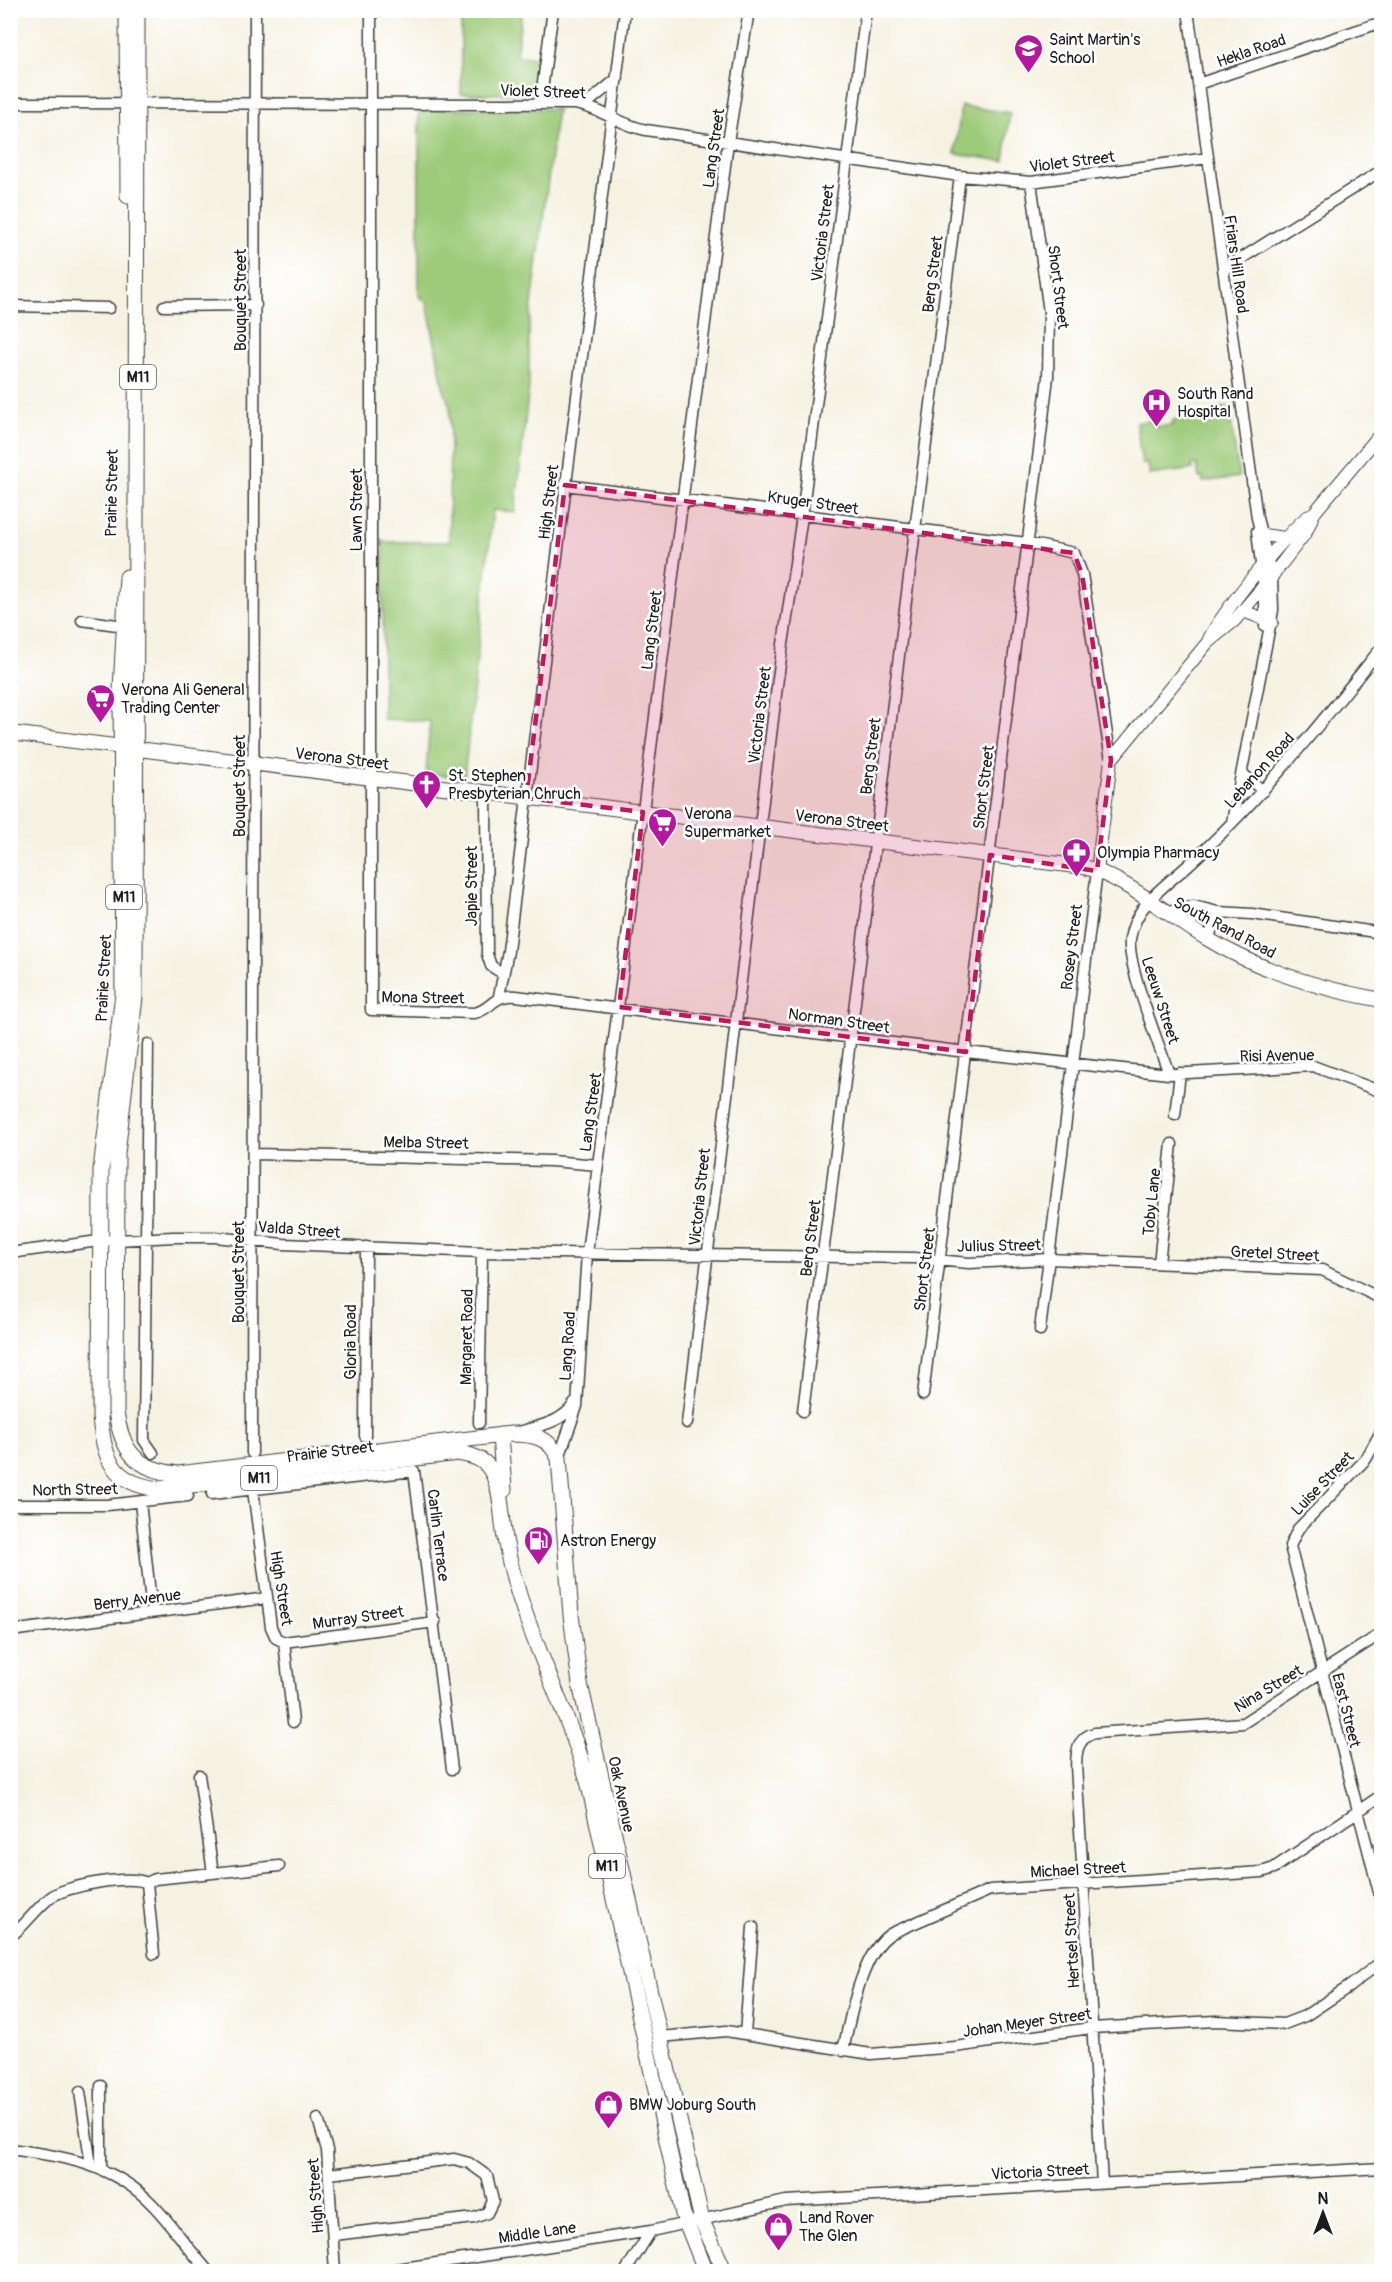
<svg xmlns="http://www.w3.org/2000/svg" width="1392" height="2282" font-family="Pangolin,sans-serif">
<rect width="100%" height="100%" fill="#fff"/>
<filter id="ink" filterUnits="userSpaceOnUse"><feTurbulence type="fractalNoise" baseFrequency=".0167" numOctaves="2"/><feDisplacementMap in="SourceGraphic" scale="12" xChannelSelector="R" yChannelSelector="G"/><feConvolveMatrix kernelMatrix="1 2 1 2 8 2 1 2 1" color-interpolation-filters="sRGB"/></filter>
<filter id="wash" filterUnits="userSpaceOnUse"><feTurbulence type="fractalNoise" baseFrequency=".008" numOctaves="4" result="noise"/><feDisplacementMap in="SourceGraphic" scale="24" xChannelSelector="R" yChannelSelector="G"/><feGaussianBlur stdDeviation="1.35" result="paint"/><feColorMatrix in="noise" values="0 0 0 0 0 0 0 0 0 0 0 0 0 0 0 0 0 1.4 0 .05"/><feComposite in="paint" operator="in"/></filter>
<g filter="url(#wash)">
<rect width="100%" height="100%" fill="#f6f2e2"/>
<!-- green -->
<path fill="#9dcb79" stroke="#5c744a" stroke-width="1.5" d="M461 11H522L516 55 540 59 535 94H461Z
M961 106 1010 113 1004 161 955 154Z
M419 109H557L529 328V386L515 512 493 510 464 778 426 773 430 721 383 719V542H449L450 407 444 390 427 302 419 296Z
M1229 407 1239 477 1203 482V478H1199L1197 464 1192 465 1193 469 1150 475 1148 464H1142L1136 423 1156 420 1157 427 1173 425V420L1214 414V409Z"/>
</g>
<g filter="url(#ink)">
<g fill="none" stroke-linecap="round" stroke-linejoin="round">
<defs>
<path id="minor" d="M371 10V1010L474 1013C492 1010 492 994 516 996L966 1052 1169 1074 1313 1066 1382 1092
M1188 10 1257 518 1272 576 1273 610 1232 822
M1198 84 1382 22
M10 103 575 104C601 108 620 125 646 130L960 176 1031 182 1208 158
M540 104 553 10
M584 106 618 78
M1223 270 1382 170
M10 306 109 308
M164 306 256 305
M565 485 1027 543 1074 553 1082 574 1111 760
M1257 531 1265 597V626
M82 620 124 626
M1243 774 1263 791
M486 793 487 954 491 966 502 973
M1163 912 1194 906 1218 912
M1208 940 1218 912 1252 914 1382 933
M499 996 508 951 625 10
M148 1044 144 1440 153 1453
M1169 1074C1159 1044 1127 966 1130 939 1135 906 1162 888 1185 868 1259 802 1320 724 1382 647
M1175 1115 1180 1073
M254 1154 551 1161 598 1165
M10 1253 99 1241 173 1237H215L283 1244 482 1252 914 1258 969 1263 1049 1259 1322 1270 1382 1299
M1159 1263 1172 1144
M1040 1330 1097 871
M923 1395 1048 377 1049 312 1031 182
M803 1411 960 176
M479 1423 482 1252
M687 1423 778 678 802 516 866 10
M1382 1430 1366 1459 1298 1529 1290 1546 1382 1904
M518 1432C538 1426 562 1423 574 1404
M365 1436 366 1247
M252 1453 255 10
M559 1458 577 1406 587 1253 598 1165 728 142 749 10
M253 1490 271 1627 276 1638 284 1642 293 1722
M212 1494 414 1471 452 1769
M140 1502 152 1612
M10 1505H107L188 1496
M10 1631 267 1598
M284 1642 435 1622
M199 1775 213 1873
M147 1883 155 1879 279 1866
M147 1883 154 1954
M10 1937C26 1925 36 1908 51 1897 66 1886 130 1874 147 1883
M745 2034 753 1927
M660 2037 726 2031 871 2054 955 2047 1091 2028 1216 2021 1284 2024 1305 2016 1350 1986 1382 1961
M843 2051C850 2018 862 1950 892 1933L990 1890 1262 1872 1274 1868 1382 1795
M101 2086V2169
M80 2092 91 2165
M318 2119 327 2150 335 2272
M10 2149C63 2156 114 2164 153 2205 173 2226 189 2250 209 2272
M329 2174 454 2159 469 2163 487 2176 493 2201 487 2213 474 2218 334 2235
M1102 2183 1077 1782C1076 1764 1072 1738 1095 1733L1243 1723 1382 1633
M376 2272 651 2231 786 2201 1382 2168
M625 2272 651 2231"/>
<path id="tertiary" d="M1263 535 1292 539
M1243 611 1272 622
M1208 642 1235 620 1272 576 1306 532 1314 513 1382 432
M1097 871 1111 760 1208 642C1212 624 1299 516 1314 513"/>
<path id="secondary" d="M10 733 1084 867C1121 875 1172 918 1206 938 1260 971 1320 989 1382 1000"/>
<path id="primary" d="M127 10 128 196
M137 10 135 997 117 1154 116 1412C122 1452 137 1470 178 1474L511 1434C534 1434 549 1437 559 1458L571 1615 580 1684 702 2221 725 2272
M127 577 121 690 123 994 101 1169 100 1416C103 1459 113 1483 158 1489L458 1453C470 1455 483 1458 490 1469 503 1489 501 1521 506 1544 522 1629 566 1702 589 1785L683 2214 706 2272
M500 1435 504 1490"/>
</defs>
<!-- minor casing -->
<use href="#minor" stroke="#3d3c3a" stroke-width="13"/>
<!-- tertiary casing -->
<use href="#tertiary" stroke="#3d3c3a" stroke-width="14"/>
<!-- secondary casing -->
<use href="#secondary" stroke="#3d3c3a" stroke-width="16"/>
<!-- primary casing -->
<use href="#primary" stroke="#3d3c3a" stroke-width="17"/>
<!-- minor -->
<use href="#minor" stroke="#fff" stroke-width="10"/>
<!-- tertiary -->
<use href="#tertiary" stroke="#fff" stroke-width="12"/>
<!-- secondary -->
<use href="#secondary" stroke="#fff" stroke-width="14"/>
<!-- primary -->
<use href="#primary" stroke="#fff" stroke-width="15"/>
</g>
</g>
<!-- marked area -->
<path fill="#c2185b" fill-opacity="0.2" stroke="#c2185b" stroke-width="4.5" stroke-dasharray="12 8" stroke-linejoin="round" d="M565 485 1074 553 1082 574 1111 760 1097 871 990 855 966 1052 619 1007 643 812 526 798Z"/>
<!-- icons -->
<defs>
<symbol id="school-pin" viewBox="-11 -11 22 30"><path d="M0 17L-7.5 6A9.5 9.5 0 1 1 7.5 6Z" fill="#b5179e" stroke="#fff"/><path d="M0-5L7-2L0 1L-7-2ZM-4 1L0 2.5L4 1V4Q0 6-4 4Z" fill="#fff"/></symbol>
<symbol id="hospital-pin" viewBox="-11 -11 22 30"><path d="M0 17L-7.5 6A9.5 9.5 0 1 1 7.5 6Z" fill="#b5179e" stroke="#fff"/><path d="M-5-5h3v3.5h4V-5h3V5h-3V1.5h-4V5h-3Z" fill="#fff"/></symbol>
<symbol id="supermarket-pin" viewBox="-11 -11 22 30"><path d="M0 17L-7.5 6A9.5 9.5 0 1 1 7.5 6Z" fill="#b5179e" stroke="#fff"/><path d="M-6-5.5h2.5l.6 2H6L4.5 2H-2.5L-4.4-4H-6ZM-1.5 3.2a1.3 1.3 0 1 0 .1 0ZM3 3.2a1.3 1.3 0 1 0 .1 0Z" fill="#fff"/></symbol>
<symbol id="church-pin" viewBox="-11 -11 22 30"><path d="M0 17L-7.5 6A9.5 9.5 0 1 1 7.5 6Z" fill="#b5179e" stroke="#fff"/><path d="M-1.2-6h2.4v3.5h3.3v2.4h-3.3V6h-2.4V-.1h-3.3v-2.4h3.3Z" fill="#fff"/></symbol>
<symbol id="pharmacy-pin" viewBox="-11 -11 22 30"><path d="M0 17L-7.5 6A9.5 9.5 0 1 1 7.5 6Z" fill="#b5179e" stroke="#fff"/><path d="M-2-6h4v4h4v4h-4v4h-4v-4h-4v-4h4Z" fill="#fff"/></symbol>
<symbol id="fuel-pin" viewBox="-11 -11 22 30"><path d="M0 17L-7.5 6A9.5 9.5 0 1 1 7.5 6Z" fill="#b5179e" stroke="#fff"/><path d="M-5.5-6h7V0h2V4h1.3V-2.5L3-4.5l.8-.8L6-3V5H2.5V1h-1V6h-7ZM-4.2-4.7v3.2H.2V-4.7Z" fill="#fff"/></symbol>
<symbol id="shop-pin" viewBox="-11 -11 22 30"><path d="M0 17L-7.5 6A9.5 9.5 0 1 1 7.5 6Z" fill="#b5179e" stroke="#fff"/><path d="M-5-2.5h2.3a2.7 3.5 0 0 1 5.4 0H5L5.5 6h-11ZM-1.5-2.5h3a1.5 2.3 0 0 0-3 0Z" fill="#fff"/></symbol>
</defs>
<g fill-rule="evenodd">
<use href="#school-pin" x="1012" y="32" width="33" height="45"/>
<use href="#hospital-pin" x="1140" y="386" width="33" height="45"/>
<use href="#supermarket-pin" x="84" y="682" width="33" height="45"/>
<use href="#church-pin" x="410" y="768" width="33" height="45"/>
<use href="#supermarket-pin" x="646" y="806" width="33" height="45"/>
<use href="#pharmacy-pin" x="1060" y="836" width="33" height="45"/>
<use href="#fuel-pin" x="522" y="1524" width="33" height="45"/>
<use href="#shop-pin" x="592" y="2088" width="33" height="45"/>
<use href="#shop-pin" x="762" y="2210" width="33" height="45"/>
</g>
<g text-anchor="middle" stroke-width="5" stroke-linejoin="round" paint-order="stroke">
<!-- shield labels -->
<g fill="#fff" stroke="#606060" stroke-width="1.5">
<rect x="120" y="365" width="36" height="24" rx="4.5"/>
<rect x="106" y="885" width="36" height="24" rx="4.5"/>
<rect x="241" y="1466" width="36" height="24" rx="4.5"/>
<rect x="589" y="1854" width="36" height="24" rx="4.5"/>
</g>
<g font-size="15" font-weight="bold" fill="#1c1c1c">
<text x="138" y="382">M11</text>
<text x="124" y="902">M11</text>
<text x="259" y="1483">M11</text>
<text x="607" y="1871">M11</text>
</g>
<!-- poi labels -->
<g font-size="16" fill="#1c1c1c" stroke="#fff" text-anchor="start">
<text x="1049" y="45">Saint Martin's<tspan x="1049" dy="18">School</tspan></text>
<text x="1177" y="399">South Rand<tspan x="1177" dy="18">Hospital</tspan></text>
<text x="121" y="695">Verona Ali General<tspan x="121" dy="18">Trading Center</tspan></text>
<text x="448" y="781">St. Stephen<tspan x="448" dy="18">Presbyterian Chruch</tspan></text>
<text x="684" y="819">Verona<tspan x="684" dy="18">Supermarket</tspan></text>
<text x="1097" y="858">Olympia Pharmacy</text>
<text x="560" y="1546">Astron Energy</text>
<text x="629" y="2110">BMW Joburg South</text>
<text x="799" y="2223">Land Rover<tspan x="799" dy="18">The Glen</tspan></text>
</g>
<!-- street labels -->
<g font-size="16" fill="#1c1c1c" stroke="#fff">
<text transform="translate(1251 50) rotate(-19)" y="6">Hekla Road</text>
<text transform="translate(543 91) rotate(2)" y="6">Violet Street</text>
<text transform="translate(713 148) rotate(-82)" y="6">Lang Street</text>
<text transform="translate(1072 161) rotate(-7)" y="6">Violet Street</text>
<text transform="translate(822 233) rotate(-83)" y="6">Victoria Street</text>
<text transform="translate(1237 264) rotate(82)" y="6">Friars Hill Road</text>
<text transform="translate(932 274) rotate(-83)" y="6">Berg Street</text>
<text transform="translate(1059 287) rotate(83)" y="6">Short Street</text>
<text transform="translate(240 300) rotate(-90)" y="6">Bouquet Street</text>
<text transform="translate(111 493) rotate(-89)" y="6">Prairie Street</text>
<text transform="translate(548 502) rotate(-83)" y="6">High Street</text>
<text transform="translate(813 502) rotate(8)" y="6">Kruger Street</text>
<text transform="translate(356 510) rotate(-90)" y="6">Lawn Street</text>
<text transform="translate(651 630) rotate(-83)" y="6">Lang Street</text>
<text transform="translate(759 715) rotate(-83)" y="6">Victoria Street</text>
<text transform="translate(870 756) rotate(-83)" y="6">Berg Street</text>
<text transform="translate(342 758) rotate(7)" y="6">Verona Street</text>
<text transform="translate(1259 770) rotate(-48)" y="6">Lebanon Road</text>
<text transform="translate(239 786) rotate(-90)" y="6">Bouquet Street</text>
<text transform="translate(983 787) rotate(-83)" y="6">Short Street</text>
<text transform="translate(842 820) rotate(7)" y="6">Verona Street</text>
<text transform="translate(471 886) rotate(-90)" y="6">Japie Street</text>
<text transform="translate(1225 927) rotate(28)" y="6">South Rand Road</text>
<text transform="translate(1071 947) rotate(-83)" y="6">Rosey Street</text>
<text transform="translate(103 978) rotate(-87)" y="6">Prairie Street</text>
<text transform="translate(423 997) rotate(1)" y="6">Mona Street</text>
<text transform="translate(1161 1000) rotate(72)" y="6">Leeuw Street</text>
<text transform="translate(839 1020) rotate(8)" y="6">Norman Street</text>
<text transform="translate(1277 1055) rotate(-1)" y="6">Risi Avenue</text>
<text transform="translate(590 1112) rotate(-82)" y="6">Lang Street</text>
<text transform="translate(426 1142) rotate(1)" y="6">Melba Street</text>
<text transform="translate(699 1197) rotate(-84)" y="6">Victoria Street</text>
<text transform="translate(1151 1202) rotate(-84)" y="6">Toby Lane</text>
<text transform="translate(299 1229) rotate(4)" y="6">Valda Street</text>
<text transform="translate(810 1238) rotate(-83)" y="6">Berg Street</text>
<text transform="translate(999 1245) rotate(-1)" y="6">Julius Street</text>
<text transform="translate(1275 1253) rotate(3)" y="6">Gretel Street</text>
<text transform="translate(924 1269) rotate(-83)" y="6">Short Street</text>
<text transform="translate(238 1272) rotate(-90)" y="6">Bouquet Street</text>
<text transform="translate(466 1337) rotate(-89)" y="6">Margaret Road</text>
<text transform="translate(350 1342) rotate(-90)" y="6">Gloria Road</text>
<text transform="translate(567 1346) rotate(-86)" y="6">Lang Road</text>
<text transform="translate(330 1451) rotate(-7)" y="6">Prairie Street</text>
<text transform="translate(1322 1483) rotate(-46)" y="6">Luise Street</text>
<text transform="translate(75 1489) rotate(-1)" y="6">North Street</text>
<text transform="translate(439 1535) rotate(83)" y="6">Carlin Terrace</text>
<text transform="translate(282 1588) rotate(81)" y="6">High Street</text>
<text transform="translate(137 1599) rotate(-7)" y="6">Berry Avenue</text>
<text transform="translate(358 1617) rotate(-8)" y="6">Murray Street</text>
<text transform="translate(1268 1688) rotate(-31)" y="6">Nina Street</text>
<text transform="translate(1347 1710) rotate(76)" y="6">East Street</text>
<text transform="translate(622 1794) rotate(78)" y="6">Oak Avenue</text>
<text transform="translate(1078 1869) rotate(-3)" y="6">Michael Street</text>
<text transform="translate(1071 1941) rotate(-93)" y="6">Hertsel Street</text>
<text transform="translate(1027 2022) rotate(-8)" y="6">Johan Meyer Street</text>
<text transform="translate(1040 2171) rotate(-3)" y="6">Victoria Street</text>
<text transform="translate(315 2196) rotate(-94)" y="6">High Street</text>
<text transform="translate(537 2232) rotate(-8)" y="6">Middle Lane</text>
</g>
</g>
<!-- margin -->
<rect width="1392" height="2282" fill="none" stroke="#fff" stroke-width="36"/>
<!-- north arrow -->
<g transform="translate(1323 2213)" stroke="#ffffff" stroke-width="4.5" paint-order="stroke">
<path d="M0-4.5L10 22L0 15L-10 22Z" fill="#1c1c1c"/>
<text y="-9" font-size="16" font-weight="bold" text-anchor="middle" fill="#1c1c1c">N</text>
</g>
</svg>
